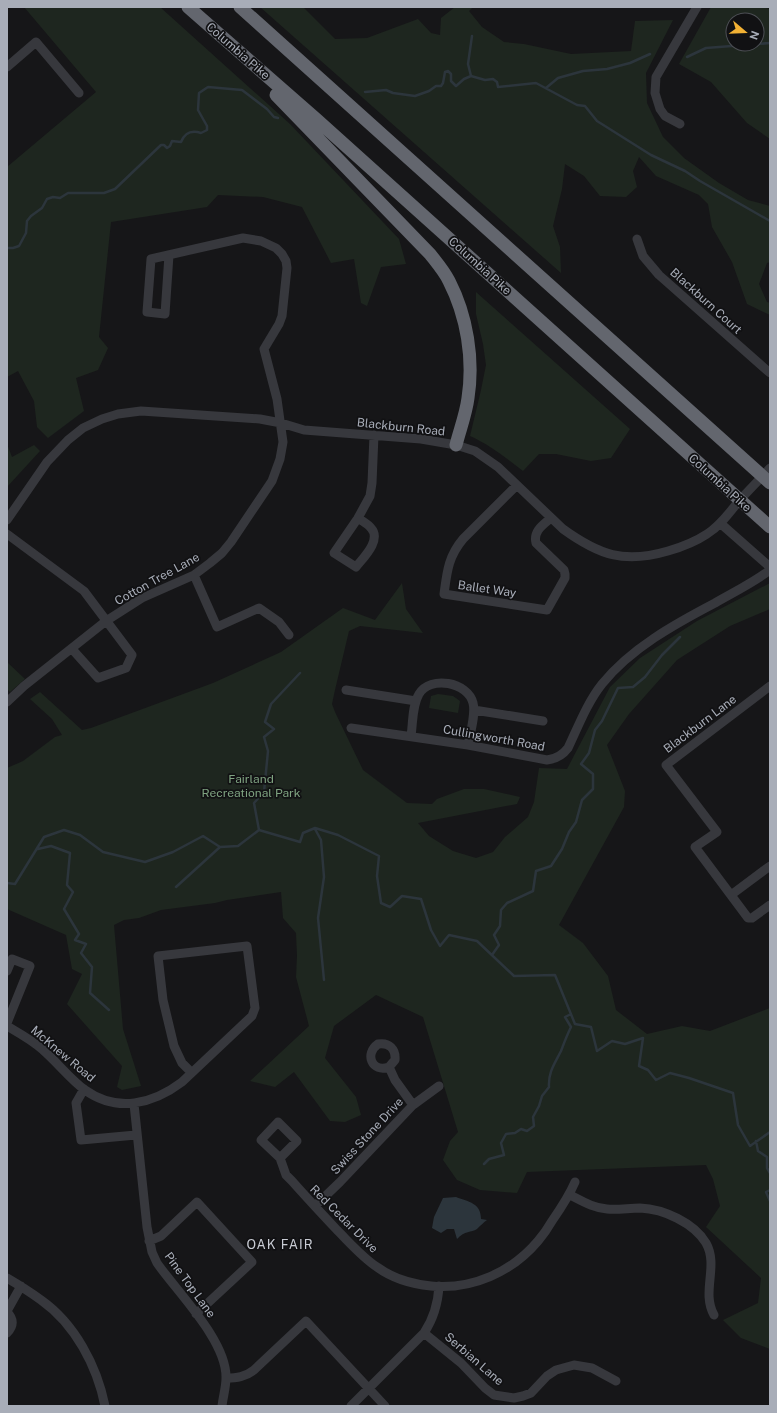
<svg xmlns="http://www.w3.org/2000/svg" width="777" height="1413" font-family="'Public Sans',sans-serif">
<rect width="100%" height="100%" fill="#161618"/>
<!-- green -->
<path fill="#1e261f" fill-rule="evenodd" d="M24 7H160L290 124 399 239 406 264 381 267 367 306 361 303 354 259 331 263 302 207 263 197 218 195 207 207 111 222 99 337 108 348 98 370 76 378 84 411 48 438 37 427 34 401 18 371 7 377V167L96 92Z
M260 7H303L335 39 367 38 418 19 431 33 440 35 441 18 455 7H473L469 11 482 27 504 42 524 44 571 54 631 51 635 21 673 20 646 73 647 103 663 137 684 158 719 183 748 200 770 206V262L767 263 759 284 767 302 770 303V315L747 304 732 262 712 227 708 204 699 195 656 176 639 157 633 171 637 187 626 197 600 196 584 176 565 164 562 189 553 226 560 247 561 273Z
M711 7H762L770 9V139L747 123 711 82 679 64ZM733 20H757V44H733Z
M476 292 630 429 611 458 591 461 556 454H539L523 471C506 458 490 445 470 436L481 390 486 365 483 344 476 314Z
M7 444 12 457 34 445 40 451 7 487Z
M402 583 406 609 423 633 360 626 349 631 335 690 332 704 335 712 363 770 407 803 432 804 437 799 464 789H484L520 797 517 804 418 823 429 836 453 851 476 858 493 852 505 837 528 817 534 802 539 768 567 769 610 687 640 658 697 621 770 583V609L730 626 677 660 629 714 607 745 625 791 624 807 559 925 583 943 608 976 616 1010 647 1034 682 1026 710 1031 770 1008V1349L741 1338 723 1320 758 1303 761 1278 706 1227 720 1206 713 1179 706 1165 527 1172 517 1193 480 1190 457 1180 443 1160 450 1141 458 1132 423 1017 376 995 334 1026 325 1058 356 1097 361 1115 345 1122 330 1121 294 1072 275 1087 250 1081 309 1026 296 977 297 956 296 933 283 918 281 892 227 900 215 903 161 910 139 918 124 920 114 925 123 1029 141 1086 122 1090 117 1087 122 1066 67 1004 82 974 72 969 66 935 7 909V768L23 761 55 737 62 735 52 719 30 699 40 692 82 730 91 728 213 683 281 652 343 608 375 620Z
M7 662 25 679 10 692 7 689Z
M438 694 453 696 460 701 458 713 429 708 431 696Z"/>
<!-- water -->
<path fill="#2c353c" d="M456 1197C469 1202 481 1203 481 1219L487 1220C483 1223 481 1225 477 1229 471 1233 465 1230 457 1239L454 1229H447L441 1233 432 1228 434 1217 443 1198Z"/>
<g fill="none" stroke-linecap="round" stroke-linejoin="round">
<!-- stream -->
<path stroke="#2c353c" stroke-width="2.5" d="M687 57 706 48 770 43
M471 76 468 64 472 36
M546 88 558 78 583 71 607 69 630 63 650 54
M365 92 386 90 393 93 415 96 429 91 436 86H441L443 83 445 72 448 71 451 74V81L456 86 464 79 471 76 485 80 493 79 497 82 498 87 536 83 577 105 585 106 597 121 651 155 685 171 700 181 770 221
M7 248H13L19 246 26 233 27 221 31 216 42 208 47 199 53 197 60 198 68 193H104L115 189 161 145H164L167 148 170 146 172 141 181 142C185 132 192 130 201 133L207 130V126L198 110 199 93 208 87 242 90 267 109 274 117 278 118
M315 829 321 840 324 877 318 918 324 980
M259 830 300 842 303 833 315 828 338 835 379 856 377 876 381 903 390 907 402 896 421 899 431 930 440 946 449 935 477 941 514 976 555 975 575 1024 591 1027 597 1051 612 1041 625 1044 643 1038 639 1066 648 1070 656 1080 670 1073 689 1078 733 1093 738 1125 750 1146 770 1132
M220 847 238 846 259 830 254 803 264 792 268 751 264 737 274 729 265 722 271 704 300 673
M38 849 51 846 70 853 67 885 73 892 64 909 79 934 75 940 86 944 81 953 92 967 90 993 109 1010
M7 883 15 884 44 837 64 830 80 835 103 852 145 862 173 852 203 836 220 847 176 887
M492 955 499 945 494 935 500 926 501 910 507 903 533 891 536 871 551 866 562 849 569 832 576 822 582 800 593 789V774L581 764 589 753 595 730 602 721 618 688 633 687 645 677 662 655 680 637
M756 1141 758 1151 767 1157V1168L770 1173
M484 1164 489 1159 504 1155 501 1143 506 1134 515 1133 521 1129 527 1131 534 1126 533 1117 539 1106 542 1096 549 1087C548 1072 555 1063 561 1051 564 1043 567 1035 571 1027L565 1017 571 1014
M770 1190 766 1192 770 1201"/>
<!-- minor -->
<path stroke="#37383d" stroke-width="9" d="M7 67 36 42 79 93
M680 124 665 116 660 109 655 93 656 77 697 7
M637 239 643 256 659 275 770 373
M516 486 463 539C448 557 447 572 444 594L547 610 565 578V574L564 570 536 543C533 531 543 525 551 518
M358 518 334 553 356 567C363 558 382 540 371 528 368 524 362 521 358 518L370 496 372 483 374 435
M7 520 47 462 68 440 83 428 102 419 118 414 141 411 260 419 281 423 304 430 421 439 456 445 475 451 498 467 563 529C599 555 624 564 668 551 682 547 695 542 707 534 720 526 729 513 739 501 749 490 760 479 770 468
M720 523 770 567
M7 534 84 591 132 655 126 668 98 678 72 649
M194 575 217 627 259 608 279 622 289 635
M770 686 666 765 717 832 695 847 748 918H752L770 905
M346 690 416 701
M7 702 24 686 106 621 142 598 194 575 210 563 222 553 231 542 272 481 280 459 283 442 277 399 264 349 279 324 282 316 287 268 286 261 282 254 276 248 261 241 243 238 151 259 147 312 165 314 169 255
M474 710 543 721
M351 728 468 745 547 760C556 759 562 756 568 748 578 727 587 703 602 684 631 648 675 624 715 603 734 592 753 583 770 570
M411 736C413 723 412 706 419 694 430 675 468 682 473 703 476 714 470 734 468 745
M731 895 770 866
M7 971 12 959 30 966 7 1023
M7 1026C19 1033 32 1040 43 1050 57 1062 70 1079 85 1090 117 1113 153 1104 182 1082L252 1016 255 1008 247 946 158 956 163 1000 174 1046 182 1063 191 1072
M389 1067C372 1073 364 1054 378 1044 389 1042 396 1049 395 1060L389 1067 395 1080 413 1105
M84 1089 76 1103 81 1140 136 1135
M134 1104 147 1227 152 1252 157 1263C178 1293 227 1341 226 1378 226 1387 223 1397 222 1406
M280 1158 297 1141 278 1122 261 1140 280 1158 286 1175 292 1181C307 1198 322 1214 337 1230 350 1243 362 1257 377 1267 392 1278 412 1284 431 1286 472 1290 512 1272 538 1241 543 1235 548 1228 552 1221 561 1208 569 1196 575 1182
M570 1195C582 1201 593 1208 607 1209 618 1210 629 1208 640 1208 664 1209 694 1223 706 1243 719 1266 701 1292 714 1315
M315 1206 340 1182 413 1105 439 1086
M149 1241 161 1236 197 1202 252 1262 196 1314
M7 1278C19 1285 30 1292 41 1300 75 1324 97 1366 105 1406
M7 1311 21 1286
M7 1312C14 1319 14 1326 7 1333
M424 1333 461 1363 485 1388 494 1395 514 1398 523 1396 531 1393 547 1376 556 1370 574 1365 592 1368 616 1381
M226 1378C237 1378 245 1377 254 1370L306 1321 385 1406
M351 1406 424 1333C434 1318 438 1304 439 1286"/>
<!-- highway -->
<path stroke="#63666e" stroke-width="13" d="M188 7 316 119 770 527
M240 7 770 483
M276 95 430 254C437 263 444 271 449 281 467 316 474 359 468 398 466 414 460 429 456 445"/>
</g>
<g text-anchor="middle" stroke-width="3.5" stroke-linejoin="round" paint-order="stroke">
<!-- street labels -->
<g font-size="12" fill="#a8adb8" stroke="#111113">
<text transform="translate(238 51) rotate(41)" y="4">Columbia Pike</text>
<text transform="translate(480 266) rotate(42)" y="4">Columbia Pike</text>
<text transform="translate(706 301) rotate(42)" y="4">Blackburn Court</text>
<text transform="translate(401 427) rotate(6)" y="4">Blackburn Road</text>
<text transform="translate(720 483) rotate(42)" y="4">Columbia Pike</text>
<text transform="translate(157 579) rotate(-29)" y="4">Cotton Tree Lane</text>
<text transform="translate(487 589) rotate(8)" y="4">Ballet Way</text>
<text transform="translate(700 724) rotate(-37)" y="4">Blackburn Lane</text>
<text transform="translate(494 738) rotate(10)" y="4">Cullingworth Road</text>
<text transform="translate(63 1054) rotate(40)" y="4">McKnew Road</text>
<text transform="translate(367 1136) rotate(-47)" y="4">Swiss Stone Drive</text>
<text transform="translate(344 1219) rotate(45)" y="4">Red Cedar Drive</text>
<text transform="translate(190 1285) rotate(54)" y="4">Pine Top Lane</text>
<text transform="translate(474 1359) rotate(41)" y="4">Serbian Lane</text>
</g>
<!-- park labels -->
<g font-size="12" fill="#7fa381" stroke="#111113">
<text x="251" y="783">Fairland<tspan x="251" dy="14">Recreational Park</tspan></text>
</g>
<!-- neighbourhood labels -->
<g font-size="13" letter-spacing="1" fill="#c9ccd4" stroke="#111113">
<text x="280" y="1249">OAK FAIR</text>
</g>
</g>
<!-- border -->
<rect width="777" height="1413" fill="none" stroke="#a8adb8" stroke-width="16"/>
<!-- north arrow -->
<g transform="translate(745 32) rotate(109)"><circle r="19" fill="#111113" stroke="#4d4f55"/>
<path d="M0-3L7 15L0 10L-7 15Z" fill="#f2b134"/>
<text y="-6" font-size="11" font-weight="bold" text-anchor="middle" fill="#a8adb8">N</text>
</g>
</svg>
